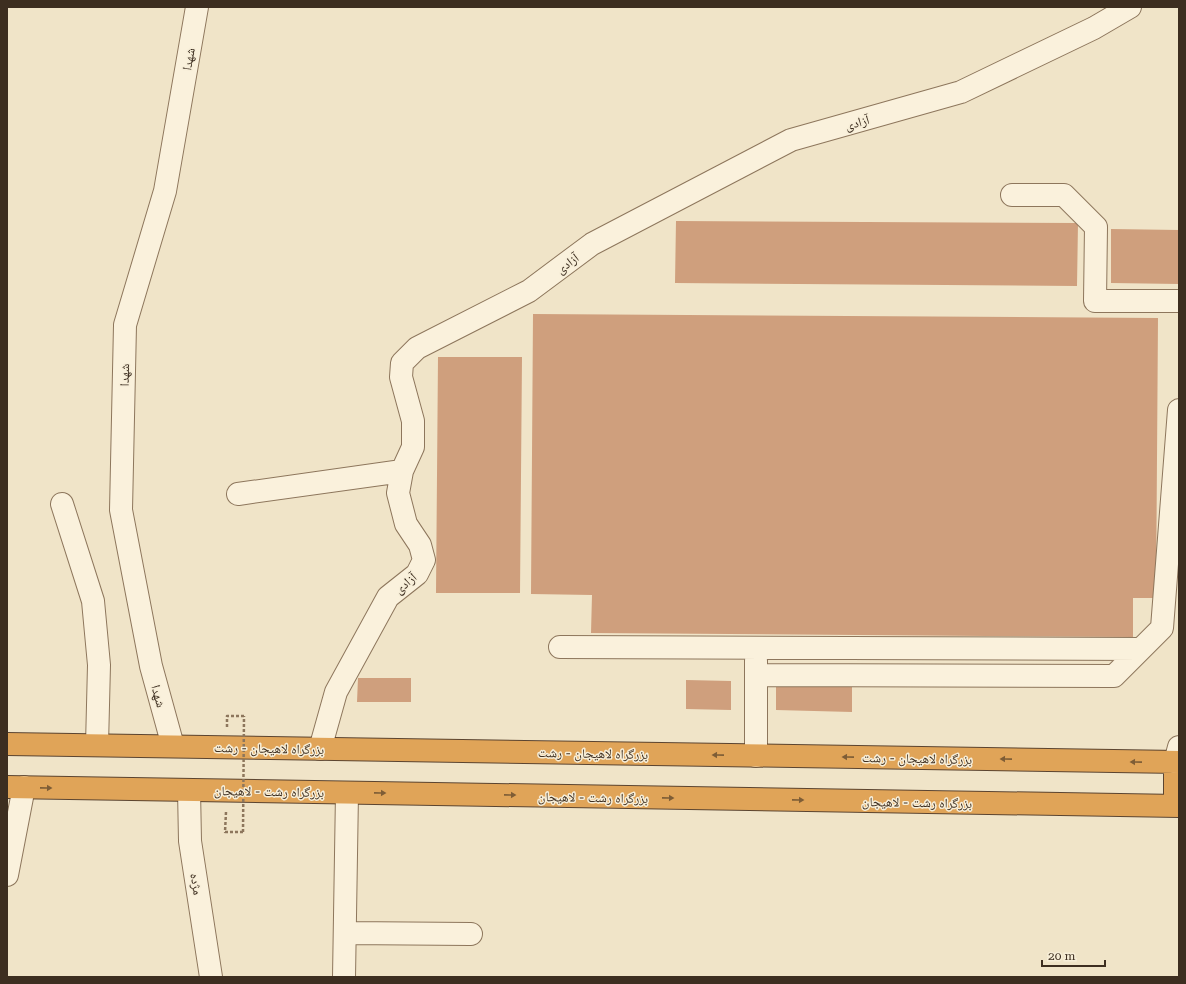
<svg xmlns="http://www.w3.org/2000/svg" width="1186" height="984" font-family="'Roboto Serif','Noto Naskh Arabic',serif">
<rect width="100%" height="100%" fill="#f0e4c8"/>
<!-- building -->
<path fill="#cf9f7d" d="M676 221 1078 223 1077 286 675 283Z
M1111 229 1179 230V284L1111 283Z
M533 314 1158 318 1156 598H1133V637L591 633 592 595 531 594Z
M438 357H522L520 593H436Z
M358 678H411V702H357Z
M686 680 731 681V710L686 709Z
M776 683 852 684V712L776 710Z"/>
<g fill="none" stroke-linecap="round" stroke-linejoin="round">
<defs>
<path id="minor" d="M1012 195H1064L1096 227 1095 301H1179
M238 494 402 471
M62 504 93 601 99 665 97 745
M560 647 1141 649
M756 675 1114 676 1162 628 1179 410
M173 746 151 666 121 510 125 325 165 191 197 7
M320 749 336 692 388 597 417 574 424 560 420 545 406 524 398 493 402 471 413 447V421L401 377 402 363 417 348 529 291 592 244 791 140 961 92 1094 28 1130 7
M756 756V661
M1175 762 1179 747
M189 790 190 841 211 977
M7 875 24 787
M345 933 471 934
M344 977 347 793"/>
<path id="highway" d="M7 744 1179 762
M1175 762V806
M7 787 1179 806"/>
</defs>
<!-- minor casing -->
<use href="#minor" stroke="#8d765c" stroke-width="24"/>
<!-- highway casing -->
<use href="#highway" stroke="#5b4430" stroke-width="24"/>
<!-- path -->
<path stroke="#8d765c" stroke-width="2.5" stroke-dasharray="3 2" stroke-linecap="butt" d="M227 727V716H244
M226 812 225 832H243"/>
<!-- minor -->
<use href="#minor" stroke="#faf1dc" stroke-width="22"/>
<!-- highway -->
<use href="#highway" stroke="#e0a458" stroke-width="22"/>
<!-- path-bridge -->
<path stroke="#8d765c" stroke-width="2.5" stroke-dasharray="3 2" stroke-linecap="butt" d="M243 832 244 716"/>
</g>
<!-- one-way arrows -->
<defs><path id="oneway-solid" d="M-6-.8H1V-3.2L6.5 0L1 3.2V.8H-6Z"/></defs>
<g fill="#7e5d36">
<use href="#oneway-solid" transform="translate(718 755) rotate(-179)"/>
<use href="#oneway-solid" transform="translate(848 757) rotate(-179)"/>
<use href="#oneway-solid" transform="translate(1006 759) rotate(-179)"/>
<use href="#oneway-solid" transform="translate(1136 762) rotate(-179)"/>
<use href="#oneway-solid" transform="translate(46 788) rotate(1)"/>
<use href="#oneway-solid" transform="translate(380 793) rotate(1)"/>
<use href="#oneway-solid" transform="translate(510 795) rotate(1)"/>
<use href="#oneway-solid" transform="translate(668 798) rotate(1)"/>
<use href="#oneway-solid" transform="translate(798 800) rotate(1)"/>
</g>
<g text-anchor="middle" stroke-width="3" stroke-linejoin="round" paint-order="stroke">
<!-- street labels -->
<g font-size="13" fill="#3d2e20" stroke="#f7eed8">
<text transform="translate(188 59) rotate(-80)" y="5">شهدا</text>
<text transform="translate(857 122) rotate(-16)" y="5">آزادی</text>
<text transform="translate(567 263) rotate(-37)" y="5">آزادی</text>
<text transform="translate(124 375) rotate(-89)" y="5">شهدا</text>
<text transform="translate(405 583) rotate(-41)" y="5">آزادی</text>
<text transform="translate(159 696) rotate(75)" y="5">شهدا</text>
<text transform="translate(269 748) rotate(1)" y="5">بزرگراه لاهیجان - رشت</text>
<text transform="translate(593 753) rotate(1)" y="5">بزرگراه لاهیجان - رشت</text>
<text transform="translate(917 758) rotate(1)" y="5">بزرگراه لاهیجان - رشت</text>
<text transform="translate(269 791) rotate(1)" y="5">بزرگراه رشت - لاهیجان</text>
<text transform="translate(593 797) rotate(1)" y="5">بزرگراه رشت - لاهیجان</text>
<text transform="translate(917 802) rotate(1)" y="5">بزرگراه رشت - لاهیجان</text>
<text transform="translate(197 884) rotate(81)" y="5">مژده</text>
</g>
</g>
<!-- border -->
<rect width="1186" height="984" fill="none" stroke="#3d2e20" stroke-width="16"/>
<!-- scale -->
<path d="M1042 960v6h63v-6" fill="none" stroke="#3d2e20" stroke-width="2"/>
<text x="1048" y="960" font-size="12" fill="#3d2e20" stroke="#f7eed8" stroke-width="3" paint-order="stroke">20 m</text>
</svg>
